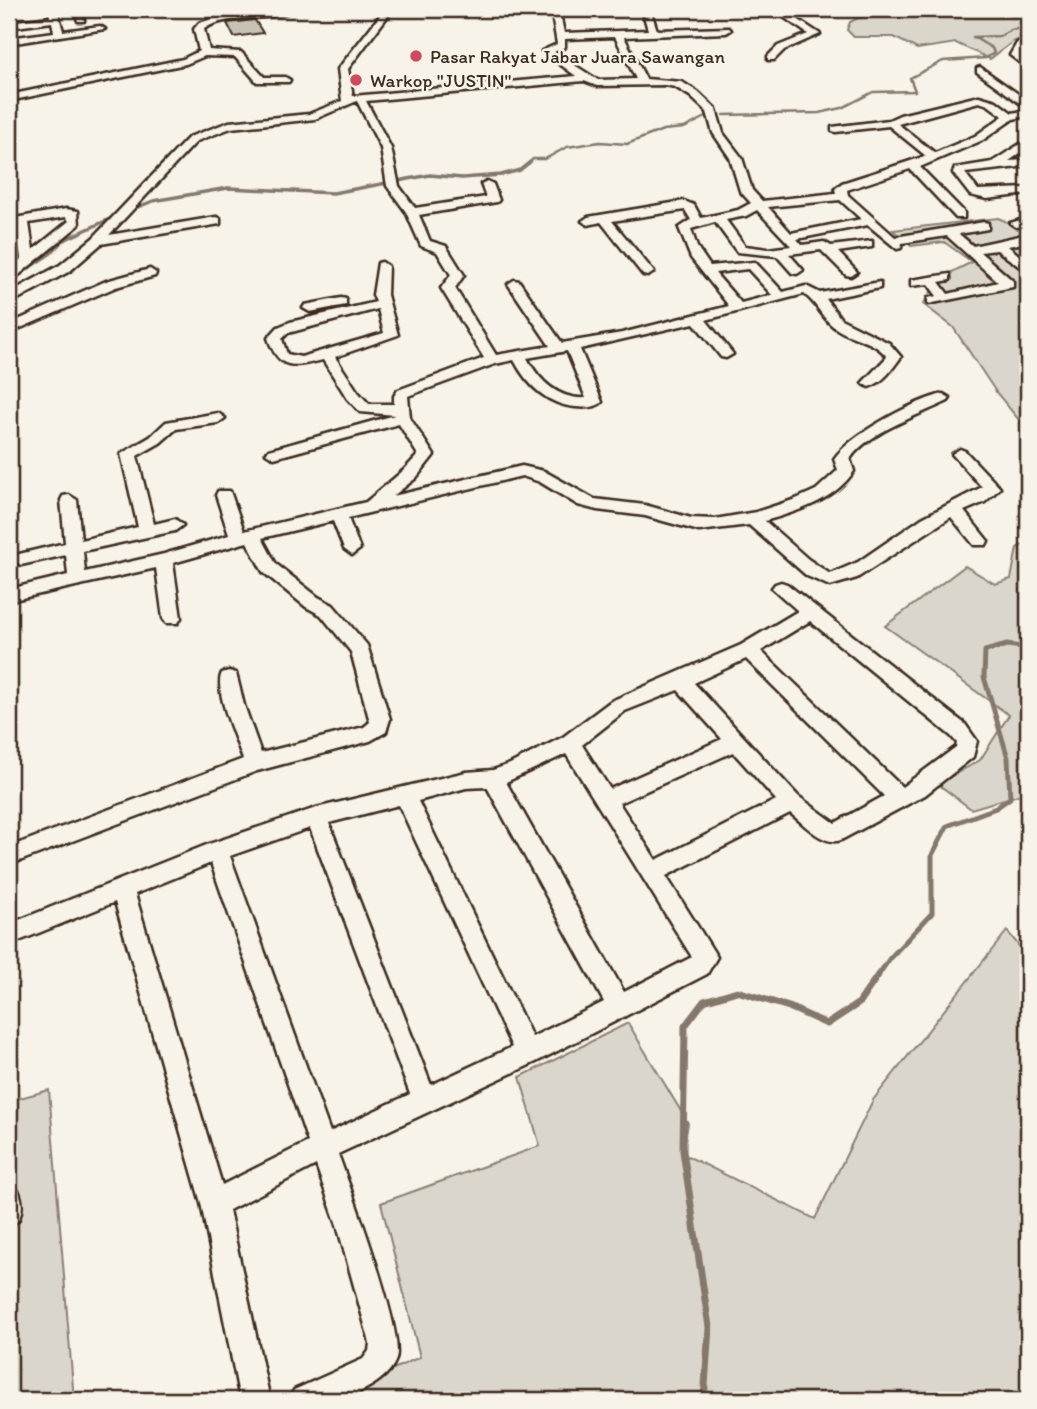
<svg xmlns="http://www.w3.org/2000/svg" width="1037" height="1409" font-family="Itim,sans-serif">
<rect width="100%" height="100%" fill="#f7f3e8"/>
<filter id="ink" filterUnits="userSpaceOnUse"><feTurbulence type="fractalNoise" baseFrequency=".0143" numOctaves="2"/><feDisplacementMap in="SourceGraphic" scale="14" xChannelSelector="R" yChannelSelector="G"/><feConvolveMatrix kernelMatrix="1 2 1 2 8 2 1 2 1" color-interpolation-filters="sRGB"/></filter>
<g filter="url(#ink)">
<!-- green -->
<path fill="#dbd6cb" stroke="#8b8074" stroke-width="2" d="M887 9H1028V37L1014 41 990 59 956 43 917 49 894 37H854L847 30 850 22 871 12Z
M998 218 1028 231V431L996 392 953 327 923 304 940 278 972 262 944 242 911 246 893 230Z
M1028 542V792L971 809 938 784 980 760 1009 715 885 626 965 566 995 584 1011 579 1017 548Z
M1007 931 1028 957V1400H325L420 1357 381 1203 540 1146 520 1077 628 1023 688 1123 683 1154 815 1219 873 1100Z
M49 1090 74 1400H9V1101Z"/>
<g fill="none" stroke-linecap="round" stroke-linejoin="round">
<!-- stream-far3 -->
<path stroke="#84786c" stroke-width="2.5" d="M724 115 819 113 842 108 873 92 915 91 910 78 943 61 986 58 994 53 992 48 973 37 1000 36 1011 30 1028 27
M528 164 533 159H545L567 147 600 142 627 144 663 130 684 128 708 116"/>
<!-- stream-far2 -->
<path stroke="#84786c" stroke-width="3.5" d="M128 211 153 201 228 188 333 193 430 175 462 178 501 175 520 170 530 162
M9 281 51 253 62 241 116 216"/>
<!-- stream-far1 -->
<path stroke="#84786c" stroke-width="5" d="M877 977 890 958 932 913V855L947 826 996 808 1010 798 1008 758 984 677 985 651 1007 645 1028 648"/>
<!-- stream -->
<path stroke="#84786c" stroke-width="7" d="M704 1400 709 1327 683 1151 685 1026 704 1001 737 991 789 1007 827 1024 859 1003 878 975"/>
</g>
<!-- building -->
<path fill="#c8c1b6" stroke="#3b2a1e" stroke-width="2" d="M255 20 263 33 234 37 227 23Z"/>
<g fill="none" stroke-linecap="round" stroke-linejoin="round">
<defs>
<path id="minor" d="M9 9H20L9 13Z
M49 9H57L63 31 100 26 105 29 9 44V38L54 32 52 22 9 28V22L50 17Z
M74 9H82L84 21H78Z
M230 9 251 12 294 9C275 23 229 12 204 29L209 50 241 52 264 77H285L290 80 289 82H257L235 57 205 56 186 64 9 101V95L183 59 199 51 194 29 199 23 232 13Z
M385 9H393L348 69 353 96 576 76 542 51 557 44 551 9H559L564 33 648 30 642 9H650L657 30 729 28 731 30 726 33 624 37 646 79 682 82 698 92 716 109 723 133 742 158 752 190 762 201 836 193 835 189 842 183 926 156 889 126 836 132 832 131V127L889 120 900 115 979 96 996 101 1012 113 1028 110V116L1013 119 983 140 920 167 964 212V218H956L910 169 847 190 848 195 895 237 984 222 988 223V229L959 234 973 246 1028 234V242L1008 246 1028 263V273L997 250 980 252 1013 281V287L928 304V298L937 296 928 284 911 286V280L950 274V280L939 282 948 294 998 282 947 236 902 243 901 248 897 249 868 225 797 239 802 245 824 242 831 246 872 241V247L838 252 857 272 851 276 846 275 821 250 789 254 803 270 797 274 792 273 777 256 737 252 715 222 691 229 697 247 710 266 755 262 783 292 806 286 820 293 880 282V288L826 299 841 319 889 343 901 357C892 369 884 382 869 387L862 383 887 357C874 339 851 340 834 327 822 318 817 303 804 294L706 320 733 354 726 358 721 357 694 323 580 349 602 402C596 408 585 408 575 407 547 404 527 385 514 360L495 364 408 396 410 418 434 455 416 478 393 496 522 466 544 471 594 499 645 505 691 518 715 519 756 512 796 499 816 490 838 470 834 459C851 434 914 401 943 394L950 398 948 401C919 415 868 432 850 459L854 471C834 501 798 511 765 521L808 559 830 574 858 562 922 518 982 487 952 454 960 449 965 451 1000 488 985 502 964 511 988 541 986 545H974L951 517 857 578 830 586 807 576 749 525 699 531 645 516 597 510 578 505 540 482 522 476 348 518 360 549 352 555 344 549 333 521 262 538 276 564 318 597 333 605 367 645 390 719 386 732 370 741 257 771 9 865V847L243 759C237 741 213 689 222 673L229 671 236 673 244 705 261 753 364 727 370 722 351 652 321 615 306 607 263 572 247 542 173 563 181 618 178 623H166L163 618 156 568 9 601V589L68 575 66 555 21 565 12 559 15 555 65 543 61 500 63 496 69 495 77 500 81 540 138 527 121 454 150 437 166 422 218 413 225 418 218 423 176 429 160 443 137 456 154 524 175 519 183 525 175 531 83 551 85 572 164 554 229 535 216 495 218 491H230L244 531 366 502 404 470 418 455 399 424 274 458 266 453 269 450 395 415 360 412 347 398 323 360C293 367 279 371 268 338L278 327 290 322 376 302 373 295 378 263 382 262 388 266 387 295 398 335 335 357 358 392 369 404H394V396L398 390 484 358 441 288 451 275 437 252 421 246 406 212 387 186 381 148 357 101 315 119 231 128 197 141 109 235 216 217 220 218V224L101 244 70 271 14 301 9 302V293L60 265 93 238 189 137 229 122 309 114 342 101 338 69ZM615 37 636 79 598 80 554 52 565 47V39ZM584 81 597 86 665 85 675 87 690 96 707 112 713 133 730 158 740 191 751 203 738 210 701 218 694 205 684 201 588 217 582 221 588 225 601 222 643 275 648 276 654 272 612 221 685 210 691 220 679 228 691 258 729 306 622 333 562 343 519 281 514 280 508 284 550 346 496 355 455 288 464 275 446 246 430 241 419 215 497 202 499 200 493 184 487 181 481 184 486 197 415 208 399 186 391 148 366 101ZM979 102 988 105 1003 116 975 136 935 153 898 124ZM840 200 861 219 791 233 768 207ZM757 210 791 246 768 249 745 246 726 220 746 216ZM748 269 772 295 741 303 715 273ZM378 309 384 333 301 357 287 354 282 339 288 333ZM567 351 586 398C559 400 539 381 527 358Z
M772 9H782L820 34 784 50 774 60H768V56L778 46 808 34Z
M1028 39V45L1024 47 1020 54 1028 61V69L1010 55 1017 43Z
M980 67 1028 101V109L977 72V68Z
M1020 144H1028V148L1009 161 1028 160V166L965 173 978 190 1028 188V194L987 199 970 195 953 173 955 168 992 162Z
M66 209 78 211 79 225 14 279 9 280V270L21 259 17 225 9 227V219ZM66 217 69 221 33 250 29 223Z
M1028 218V226L1016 227 1010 223Z
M150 269 156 273 155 276 116 287 9 333V324L106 281Z
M341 298 346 299V305L310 312 303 308 305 305Z
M781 582 787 584 965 724 977 741 973 757 925 795 841 840C824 847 803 823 790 813L666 876 717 957 707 974 536 1062 338 1154C350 1187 405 1334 396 1359 390 1379 357 1396 337 1400 323 1403 303 1401 289 1400L294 1390 363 1359 369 1351 370 1343 337 1225 316 1165 229 1210 270 1400H240L201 1203 115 902 9 945V924L209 844 316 808 466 772 493 770 510 764 563 737 611 701 741 645 798 611 772 588 775 584ZM810 621 951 736 957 743 956 747 902 787 761 651ZM746 659 751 664 884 796 835 823 798 796 694 683ZM678 690 722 739 610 789 582 745 625 711ZM733 752 776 800 656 860 619 803ZM566 754 692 957 624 992 506 782ZM487 787 604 1002 532 1037 418 801 466 788ZM399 805 512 1047 431 1085 329 823ZM310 828 410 1094 330 1132 230 856ZM211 863 308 1142 222 1185 135 894Z
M9 1186 18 1190C23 1201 23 1210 18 1221L9 1225Z"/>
</defs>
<!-- minor casing -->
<use href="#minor" stroke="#3b2a1e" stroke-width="5"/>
<!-- minor -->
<use href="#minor" fill="#f7f3e8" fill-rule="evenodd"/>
</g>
</g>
<!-- markers -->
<g fill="#d1495b" stroke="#f7f3e8" stroke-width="2.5">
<circle cx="416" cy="56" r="7"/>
<circle cx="356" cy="80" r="7"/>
</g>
<g text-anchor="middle" stroke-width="5" stroke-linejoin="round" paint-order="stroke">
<!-- far-poi labels -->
<g font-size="19" fill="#3b2a1e" stroke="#f7f3e8" text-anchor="start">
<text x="430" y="63">Pasar Rakyat Jabar Juara Sawangan</text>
<text x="370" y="87">Warkop "JUSTIN"</text>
</g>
</g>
<!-- margin -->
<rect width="1037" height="1409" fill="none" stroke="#f7f3e8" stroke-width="35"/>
<rect x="18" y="18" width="1002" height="1374" fill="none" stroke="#3b2a1e" stroke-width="2.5" filter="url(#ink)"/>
</svg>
